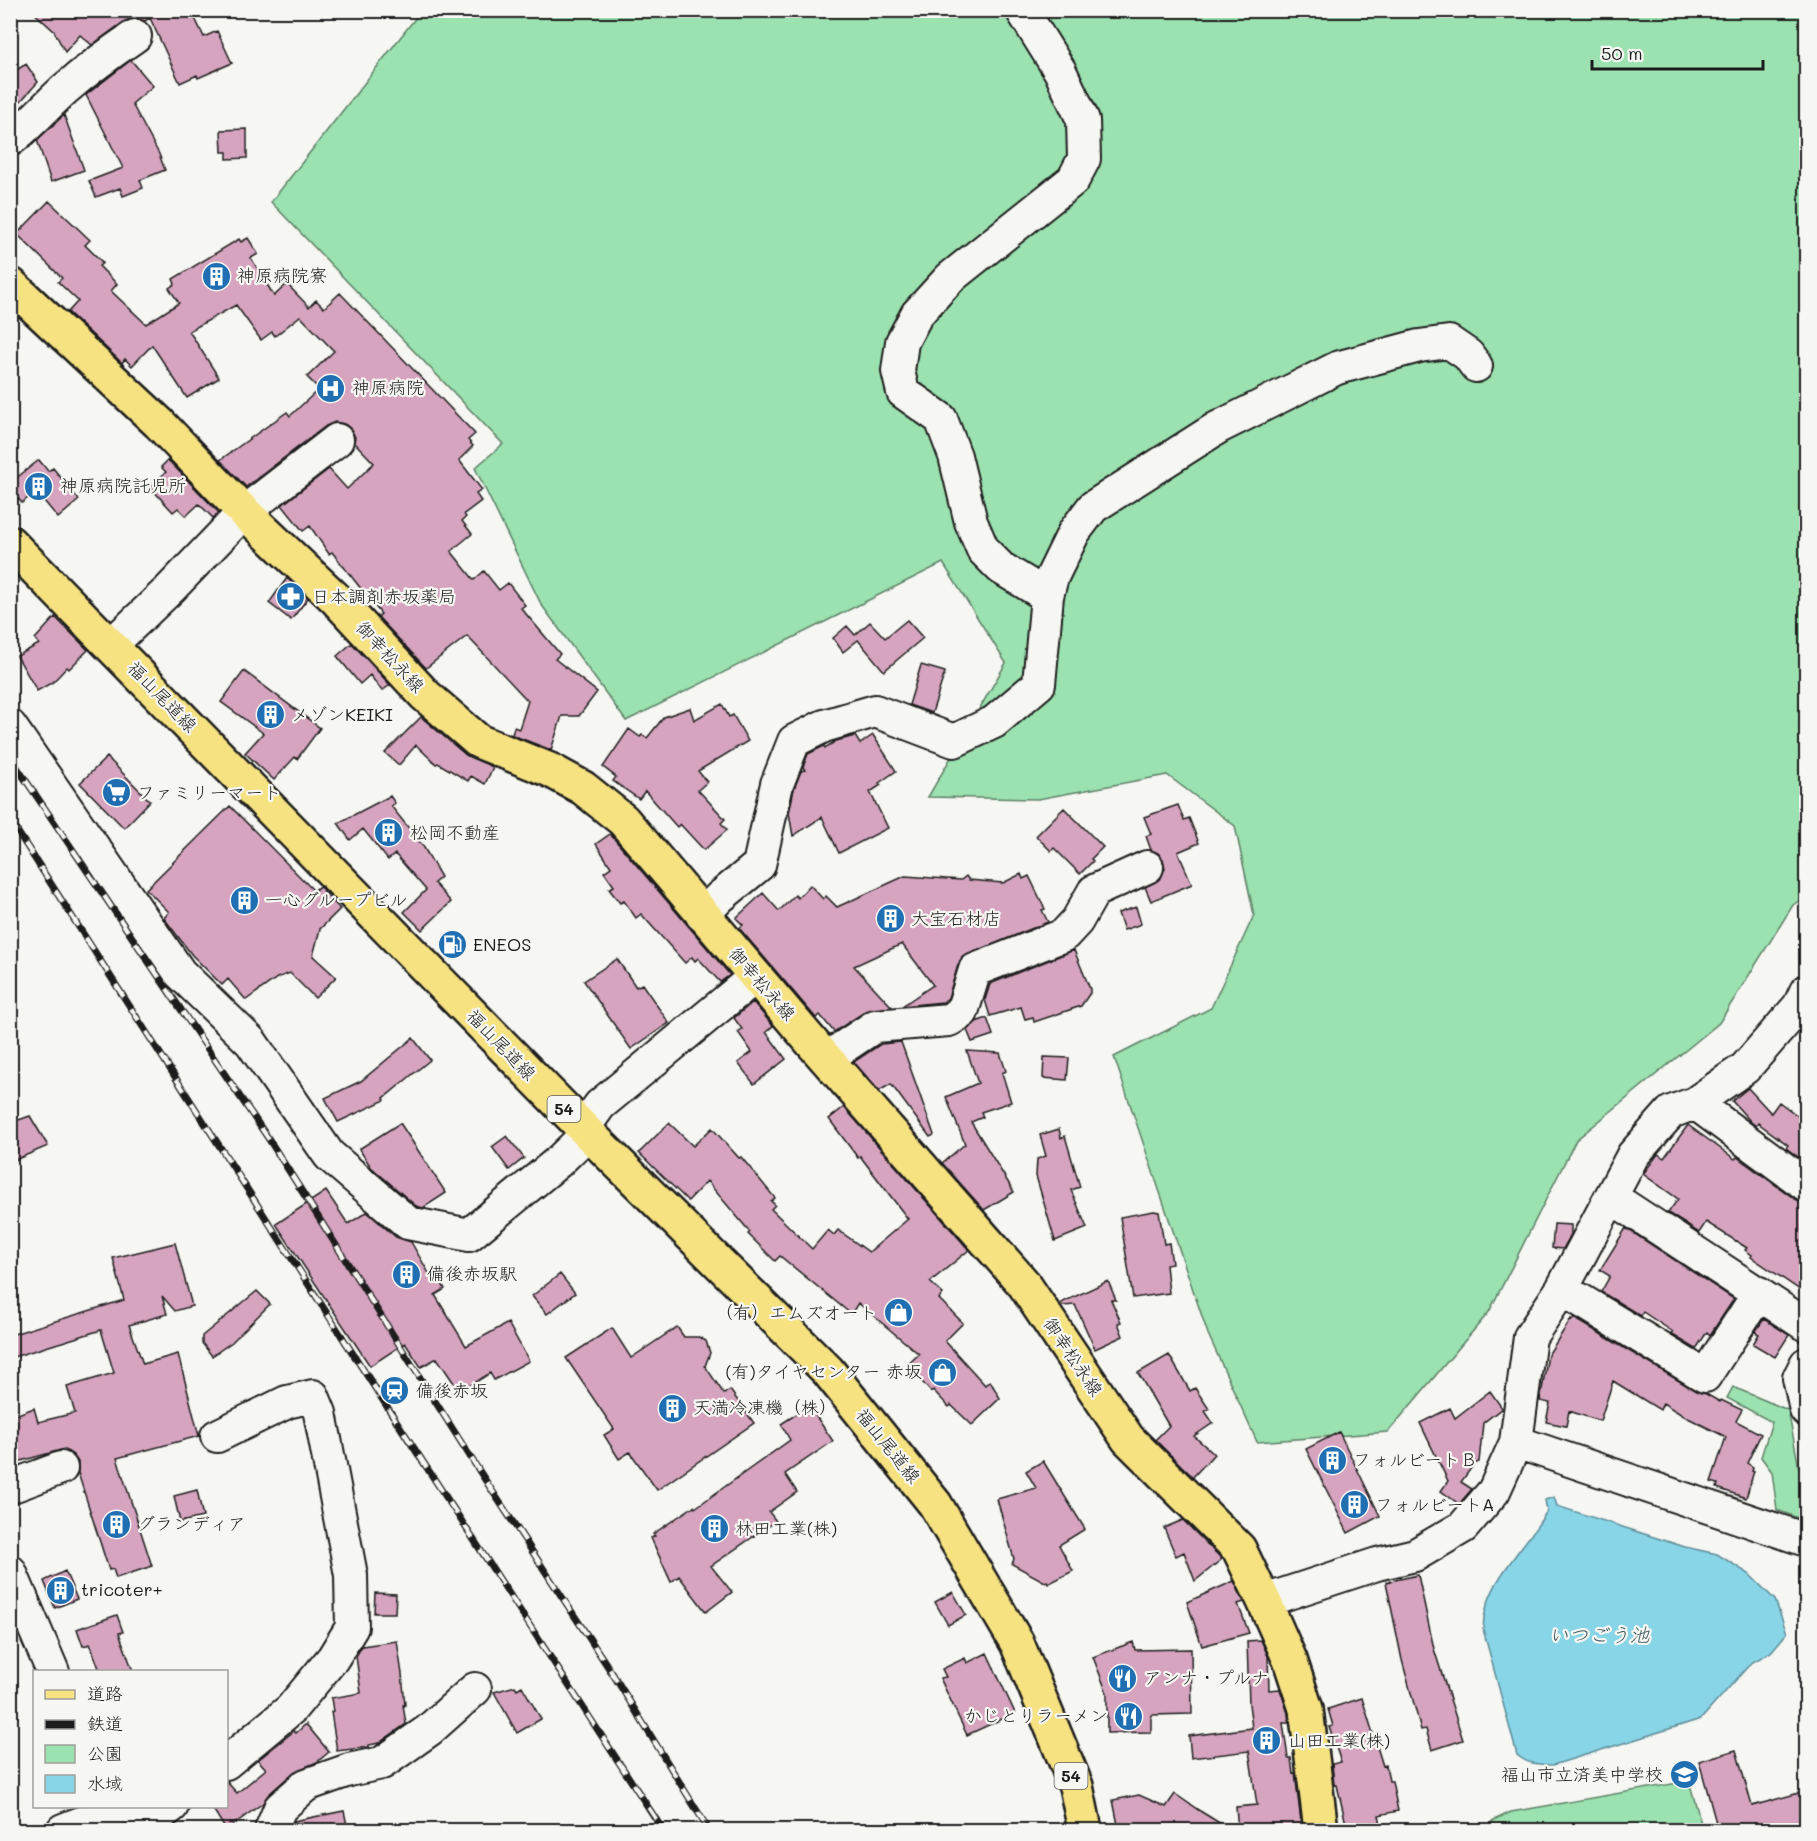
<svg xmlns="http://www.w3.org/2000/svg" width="1817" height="1841" font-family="Mali,'Klee One',sans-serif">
<rect width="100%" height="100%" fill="#f6f6f2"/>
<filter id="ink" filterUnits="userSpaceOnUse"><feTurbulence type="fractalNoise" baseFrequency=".0167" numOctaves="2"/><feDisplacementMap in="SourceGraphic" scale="12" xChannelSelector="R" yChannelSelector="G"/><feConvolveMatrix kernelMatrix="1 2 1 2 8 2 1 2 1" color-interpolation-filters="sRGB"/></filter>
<g filter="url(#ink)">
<!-- green -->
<path fill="#9be2b0" stroke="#5c7f66" stroke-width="1.5" d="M421 11H1806V896L1793 905 1719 1023 1576 1140 1489 1312 1388 1432 1257 1442 1208 1334 1114 1057 1211 1008 1254 915 1235 826 1167 775 1038 799 928 797 1006 663 943 563 626 721 541 604 475 468 503 444 271 202Z
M1733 1387 1788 1410 1799 1468 1805 1471 1806 1475V1521L1777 1510 1772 1472 1761 1457 1772 1422 1727 1398Z
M1689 1781 1703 1830H1492V1821L1511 1812Z"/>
<!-- water -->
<path fill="#88d5e8" stroke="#5d8b96" stroke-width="1.5" d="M1554 1497 1557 1506 1685 1547 1717 1554 1749 1574 1775 1600 1787 1633 1771 1652 1751 1663 1701 1719 1553 1765C1539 1764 1528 1765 1517 1755L1483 1629C1484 1582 1525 1549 1547 1511L1545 1500Z"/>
<!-- building -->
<path fill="#d6a4bf" stroke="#1c1c1c" stroke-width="1.5" d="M31 10H191L204 37 217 31 232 63 198 78 197 75 180 83 150 18 145 21 134 18 125 21 92 45 80 35 65 52 54 31Z
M131 60 153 86 132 104 159 154 165 170 140 180 143 188 123 196 120 188 96 197 89 181 123 168 86 95Z
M26 64 38 82 10 113V74Z
M64 115 84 170 51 182 37 140Z
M247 129V158L227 159V152H222L221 130Z
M49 201 90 240 85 245 103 263 99 266 117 284 111 291 146 324 179 303 169 288 175 284 173 279 239 239 241 242 248 238 258 254 251 258 274 296 287 284 309 307 316 300 324 308 340 293 475 434 468 440 473 446 459 460 482 490 476 494 481 501 464 514 466 517 462 521 472 534 451 551 474 580 484 571 499 590 508 583 525 605 521 608 560 654 555 659 597 692 579 716H562L551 750 512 735 514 727 519 729 528 701 467 636 426 668 378 617 381 614 332 552 329 554 310 526 303 531 282 505 329 469 347 489 374 463 354 442 355 437 351 429 344 424 335 422 326 426 246 487 220 460 287 412 290 416 319 389 307 377 334 351 300 316 275 336 272 332 261 340 236 305 189 331 219 378 187 398 152 345 132 366 125 359 122 363 68 312 78 301 58 282 62 278 17 234Z
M39 460 48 471 53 468 79 500 58 518 36 491 22 503 10 489V483Z
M168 460 219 513 213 518 199 504 186 516 178 508 173 512 150 487 166 472 161 467Z
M287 578 308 598 291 620 269 603Z
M55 617 88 650 69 669 67 667 53 682 37 691 17 656 39 644 35 639Z
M907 620 923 638 884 671 858 640 843 652 833 638 847 626 855 635 870 622 885 638Z
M352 643 390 685 382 691 370 675 360 684 337 656Z
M921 665 945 672 932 713 909 705Z
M244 671 320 728 297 759 295 757 274 780 245 753 263 733 221 702Z
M722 704 729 717 733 715 748 741 698 771 707 782 698 790 725 819 721 823 727 830 704 850 680 824 677 827 645 791 639 799 613 781 616 777 603 767 629 729 640 737 642 735 647 738 664 717 690 708 694 720Z
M421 717 466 755 493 767 485 784 471 776 468 781 438 763 436 764 416 745 399 765 385 753Z
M873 735 896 771 879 783 881 785 870 792 888 828 839 853 822 817 793 836 789 813 794 789 801 771 805 770 803 767 808 754 824 746 825 748 836 741 855 736 860 744Z
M107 757 150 801 124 828 80 783Z
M390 796 395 803 391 806 423 846 441 877 434 883 451 902 422 930 404 912 426 890 395 854 388 860 363 829 350 840 338 823Z
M1178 805 1184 820 1189 818 1199 843 1178 852 1192 884 1151 901 1145 887 1161 878 1165 868 1163 859 1158 853 1151 850 1146 836 1151 834 1144 817Z
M230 806 314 891 319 886 340 909 320 929 313 956 336 977 315 998 290 973 277 978 246 1000 228 979 222 985 192 955 164 918 169 912 146 889Z
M1064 808 1103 847 1091 859 1093 861 1080 874 1054 848 1051 851 1036 836Z
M610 834 730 975 720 982 698 958 695 961 692 957 685 963 641 914 636 918 624 901 620 903 609 889 614 886 604 872 611 867 596 844Z
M1021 874 1023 879 1029 876 1045 909 1042 910 1048 922 962 957 958 965 948 998 943 1002 902 1006 933 985 902 944 854 966 892 1007 866 1011 834 1032 820 1015 816 1018 739 928 743 925 736 918 763 893 779 911 795 895 798 898 810 885 823 899 826 896 837 907 905 876 961 880 966 876 969 880 1003 883Z
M1136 907 1141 924 1124 930 1118 913Z
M1074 950 1090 989V993L1081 1006 1034 1022 1033 1017 1025 1019 1021 1007 990 1016 985 1000 990 984Z
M617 959 636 987 642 984 669 1023 631 1049 584 981Z
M753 1002 773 1026 766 1032 786 1059 754 1084 738 1063 752 1052 738 1032 742 1029 734 1018Z
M987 1018 993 1035 972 1042 967 1030 976 1022Z
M413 1038 430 1060 384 1098 385 1100 338 1122 325 1098 361 1081Z
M901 1042 934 1135 930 1137 891 1084 879 1091 854 1062 881 1044Z
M967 1051 1000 1053 1006 1071 1002 1073 1011 1102 981 1112 983 1117 971 1122 1014 1192 984 1210 942 1163 965 1144 946 1097 978 1083Z
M1044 1057 1069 1058 1067 1080 1043 1078Z
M1748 1088 1771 1113 1779 1102 1805 1121 1806 1118V1163L1786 1148 1788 1145 1758 1123 1756 1126 1751 1122 1732 1101Z
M844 1107 969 1250 930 1282 943 1294 939 1299 963 1323 945 1341 985 1385 990 1381 1000 1398 972 1425 951 1405 949 1407 933 1390 931 1392 907 1365 919 1354 858 1303 851 1314 780 1256 775 1261 748 1234 750 1232 707 1181 688 1201 639 1153 669 1123 693 1146 712 1128 739 1158 741 1157 775 1198 771 1201 775 1205 771 1209 812 1249 828 1230 834 1235 838 1230 869 1252 908 1219 860 1156 858 1158 829 1119Z
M30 1116 48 1146 10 1162V1123Z
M400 1123 446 1193 423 1208 416 1206 371 1167 359 1149Z
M1688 1125 1735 1159 1737 1157 1795 1199 1806 1203V1294L1751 1257 1752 1255 1745 1250 1747 1248 1706 1222 1699 1233 1668 1213 1678 1199 1643 1174 1658 1154 1664 1158Z
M1059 1129 1061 1138 1065 1136 1080 1187 1071 1190 1087 1228 1055 1241 1036 1176 1037 1159 1046 1156 1040 1135Z
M507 1136 524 1158 509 1170 492 1147Z
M326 1191 348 1224 367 1212 396 1237 411 1242 430 1275 435 1272 445 1289 435 1295 466 1346 508 1323 529 1361 494 1380 490 1373 460 1392 437 1358 421 1367 405 1343 370 1366 276 1224Z
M1154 1211 1159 1212 1164 1244 1169 1243 1172 1264 1166 1265 1169 1293 1133 1298 1120 1217Z
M1554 1224 1571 1225V1234L1563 1249 1552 1248Z
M1626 1228 1734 1299 1710 1335 1707 1332 1696 1349 1671 1334 1673 1332 1643 1312 1641 1316 1601 1292 1610 1276 1600 1270Z
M175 1243 192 1306 175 1311 162 1296 167 1314 129 1325 143 1364 178 1354 199 1436 117 1458 152 1566 116 1578 113 1569 109 1570 78 1473V1462L73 1455 64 1449 10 1464V1417L34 1408 38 1422 75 1413 67 1387 114 1373 101 1330 10 1358V1335L124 1300 113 1258Z
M560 1274 575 1293 547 1314 532 1296Z
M1108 1281 1116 1300H1111L1121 1322 1118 1323 1123 1336 1095 1349 1075 1305 1063 1306 1061 1303Z
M257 1291 270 1304 232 1342 212 1356 202 1343V1336Z
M1574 1318 1696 1391 1706 1394 1720 1402 1721 1400 1742 1410 1736 1421 1761 1434 1747 1463 1753 1467 1752 1471H1754L1746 1498 1717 1488 1718 1484 1711 1482 1726 1437 1684 1416 1663 1403 1660 1410 1613 1381 1600 1421 1569 1411 1566 1426 1546 1422 1550 1403 1540 1401 1548 1355 1571 1319 1572 1320Z
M1764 1319 1789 1335 1775 1357 1753 1344 1759 1334 1755 1332Z
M677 1327 684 1337H699L706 1341 710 1353 705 1366 724 1394 730 1390 754 1423 657 1490 630 1452 619 1459 604 1435 614 1429 566 1358 612 1328 631 1358Z
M1169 1355 1190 1391 1195 1388 1209 1409 1205 1411 1213 1423 1194 1436 1214 1454 1193 1477 1155 1440 1169 1426 1138 1373Z
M1490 1391 1502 1408 1483 1423 1479 1462 1474 1464 1461 1482 1472 1489 1459 1504 1441 1491 1448 1481 1420 1423 1450 1408 1455 1418Z
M809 1406 833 1441 785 1474 797 1492 769 1512 776 1521 711 1566 732 1592 706 1612 679 1576 671 1582 651 1538 655 1536 653 1534 694 1506 695 1508 790 1440 781 1424Z
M1339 1432 1380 1516 1348 1533 1306 1449Z
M1043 1461 1085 1529 1059 1545 1073 1571 1048 1584 1047 1581 1045 1582 1012 1564 1014 1559 997 1499 1036 1488 1026 1471Z
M197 1490 203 1517 180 1522 174 1496Z
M1183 1520 1222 1559 1195 1581 1184 1552 1176 1556 1164 1528Z
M65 1571 77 1599 55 1608 44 1581Z
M1418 1575 1434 1649 1463 1740 1432 1750 1426 1729 1421 1730 1402 1660 1386 1582Z
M1234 1581 1244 1602 1238 1604 1249 1633 1202 1646 1187 1602Z
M953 1592 966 1615 948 1625 935 1602Z
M375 1593 396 1594 395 1613H374Z
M117 1615 123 1632 119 1633 133 1671H100L90 1644 83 1646 77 1629Z
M1261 1640 1268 1656 1269 1690 1280 1689 1288 1713 1289 1723H1283L1288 1758H1291L1293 1774 1295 1773 1302 1830H1238L1236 1807 1257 1805 1249 1751 1191 1758 1189 1736 1252 1728 1249 1704 1247 1641Z
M397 1641 402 1674 405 1705H403L406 1724 379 1743 369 1745V1747L337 1751 331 1712 333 1711 331 1698 361 1693 356 1656 362 1646Z
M1133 1642 1135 1650 1191 1649 1192 1714 1151 1715V1732L1107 1733V1693L1093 1657Z
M987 1653 1015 1713 967 1735 940 1678 946 1677 942 1669 965 1658 967 1663Z
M515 1686 517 1689 522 1686 541 1719 517 1733 494 1692Z
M1362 1698 1383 1766 1386 1765 1389 1781H1392L1398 1811 1379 1815 1381 1824 1371 1830H1354L1352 1823 1346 1824 1337 1785H1334L1332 1764 1341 1762 1329 1727 1333 1726 1328 1709Z
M306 1724 329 1752 317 1762 294 1772 268 1795 263 1803 226 1830 211 1806H226V1781L237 1793 266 1769 258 1760 294 1731 296 1733Z
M1736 1750 1752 1806 1806 1791V1830H1718L1699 1761Z
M1175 1794 1200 1811 1231 1830H1119L1113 1800 1139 1795 1166 1807Z
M344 1811 348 1830H292L294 1821Z"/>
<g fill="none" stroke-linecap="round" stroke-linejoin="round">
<defs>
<path id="minor" d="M1022 10 1060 71 1083 120 1084 159 1073 180 950 278 917 314 902 342 898 371 903 392 941 419 955 456 971 522 983 550 1001 568 1047 596
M10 140C30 125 46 106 65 89 87 70 110 53 135 36
M111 645 171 588 244 512 337 440
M10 726 180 973 251 1042 329 1155 408 1223 469 1235 558 1162 588 1133 590 1119 600 1105 756 976
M702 915 720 897 759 865 777 784 794 741 824 726 875 711 954 741 994 722 1039 684 1047 596 1052 577 1074 532 1093 507 1217 428 1337 368 1419 346 1449 342 1468 355 1476 366
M827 1058 875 1026 949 1020 962 1012 975 970 1064 935 1077 921 1094 891 1147 867
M1695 1103 1806 1185
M1611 1197 1806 1325
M1562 1289 1705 1376 1759 1293
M1806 1364 1799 1378 1806 1410
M217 1436 287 1402 313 1396 320 1413 351 1575 352 1627 333 1658 291 1709 226 1763
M1516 1442 1806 1540
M10 1487 61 1468
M10 1571 53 1672
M1264 1601 1377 1564 1415 1555 1463 1527 1494 1491 1516 1442 1530 1337 1562 1289 1633 1155 1671 1112 1695 1103 1745 1068 1799 1006 1806 991
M63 1830 125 1806
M140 1830 172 1806
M271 1830 280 1808 306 1785 349 1770 382 1763 429 1730 475 1689"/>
<path id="major" d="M10 284 159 423 244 512 336 599 425 695 478 741 550 770 583 788 623 820 814 1045 1024 1284 1128 1439 1239 1549 1264 1601 1290 1660 1306 1709 1321 1830
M10 543 588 1133 828 1371 935 1504 1017 1643 1076 1786 1085 1830"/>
</defs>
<!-- minor casing -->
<use href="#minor" stroke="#1c1c1c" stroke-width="36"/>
<!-- major casing -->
<use href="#major" stroke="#1c1c1c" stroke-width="38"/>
<!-- minor -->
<use href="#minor" stroke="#f6f6f2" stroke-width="32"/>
<!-- major -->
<use href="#major" stroke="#f6e281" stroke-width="33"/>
<defs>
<path id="rail" d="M10 757 270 1141 480 1472 614 1676 709 1830
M10 820 384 1402 663 1830"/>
</defs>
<!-- rail casing -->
<use href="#rail" stroke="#1c1c1c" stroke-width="7"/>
<!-- rail -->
<use href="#rail" stroke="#f6f6f2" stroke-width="4.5" stroke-dasharray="14" stroke-linecap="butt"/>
</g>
</g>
<!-- icons -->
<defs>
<symbol id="building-disc" viewBox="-11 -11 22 22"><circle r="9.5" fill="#1f6fb2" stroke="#f6f6f2"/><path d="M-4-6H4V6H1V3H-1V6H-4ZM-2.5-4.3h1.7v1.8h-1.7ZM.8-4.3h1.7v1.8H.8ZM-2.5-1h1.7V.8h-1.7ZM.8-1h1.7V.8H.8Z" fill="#fff"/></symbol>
<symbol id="hospital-disc" viewBox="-11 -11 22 22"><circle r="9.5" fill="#1f6fb2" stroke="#f6f6f2"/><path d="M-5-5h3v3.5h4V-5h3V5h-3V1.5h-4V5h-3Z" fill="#fff"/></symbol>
<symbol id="pharmacy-disc" viewBox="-11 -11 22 22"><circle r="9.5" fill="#1f6fb2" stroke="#f6f6f2"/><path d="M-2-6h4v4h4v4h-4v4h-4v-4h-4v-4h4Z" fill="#fff"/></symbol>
<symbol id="supermarket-disc" viewBox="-11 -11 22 22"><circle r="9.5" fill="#1f6fb2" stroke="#f6f6f2"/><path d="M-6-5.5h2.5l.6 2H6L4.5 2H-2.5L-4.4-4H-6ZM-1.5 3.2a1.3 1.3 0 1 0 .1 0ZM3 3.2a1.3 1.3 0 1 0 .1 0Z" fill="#fff"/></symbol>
<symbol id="fuel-disc" viewBox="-11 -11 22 22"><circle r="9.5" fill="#1f6fb2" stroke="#f6f6f2"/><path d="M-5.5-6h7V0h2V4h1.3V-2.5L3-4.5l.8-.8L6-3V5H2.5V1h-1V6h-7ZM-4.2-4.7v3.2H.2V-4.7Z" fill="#fff"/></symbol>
<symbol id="shop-disc" viewBox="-11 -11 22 22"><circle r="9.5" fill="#1f6fb2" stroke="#f6f6f2"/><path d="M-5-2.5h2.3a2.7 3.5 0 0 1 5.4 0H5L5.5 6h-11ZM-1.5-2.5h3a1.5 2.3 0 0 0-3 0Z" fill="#fff"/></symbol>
<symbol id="station-disc" viewBox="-11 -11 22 22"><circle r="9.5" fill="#1f6fb2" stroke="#f6f6f2"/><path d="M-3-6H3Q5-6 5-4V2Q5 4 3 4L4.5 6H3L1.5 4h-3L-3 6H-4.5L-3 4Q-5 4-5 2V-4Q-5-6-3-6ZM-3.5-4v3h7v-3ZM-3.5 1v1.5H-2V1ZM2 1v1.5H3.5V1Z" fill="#fff"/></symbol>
<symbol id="restaurant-disc" viewBox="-11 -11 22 22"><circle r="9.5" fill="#1f6fb2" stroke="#f6f6f2"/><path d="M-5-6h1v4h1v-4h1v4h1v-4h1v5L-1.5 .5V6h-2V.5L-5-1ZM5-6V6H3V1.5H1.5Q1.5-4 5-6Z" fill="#fff"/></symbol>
<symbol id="school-disc" viewBox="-11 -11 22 22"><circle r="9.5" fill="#1f6fb2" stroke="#f6f6f2"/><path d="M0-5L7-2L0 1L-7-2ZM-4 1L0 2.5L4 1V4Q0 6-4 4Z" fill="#fff"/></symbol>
</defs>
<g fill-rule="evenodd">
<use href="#building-disc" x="200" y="260" width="33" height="33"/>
<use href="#hospital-disc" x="314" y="372" width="33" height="33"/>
<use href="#building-disc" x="22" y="470" width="33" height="33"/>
<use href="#pharmacy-disc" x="274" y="580" width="33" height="33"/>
<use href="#building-disc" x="254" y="698" width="33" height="33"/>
<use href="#supermarket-disc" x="100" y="776" width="33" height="33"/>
<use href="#building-disc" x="372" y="816" width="33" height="33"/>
<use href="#building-disc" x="228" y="884" width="33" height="33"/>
<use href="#building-disc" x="874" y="902" width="33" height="33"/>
<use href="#fuel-disc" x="436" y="928" width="33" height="33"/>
<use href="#building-disc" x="390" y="1258" width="33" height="33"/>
<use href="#shop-disc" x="882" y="1296" width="33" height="33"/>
<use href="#shop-disc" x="926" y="1356" width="33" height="33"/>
<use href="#station-disc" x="378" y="1374" width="33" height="33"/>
<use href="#building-disc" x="656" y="1392" width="33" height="33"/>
<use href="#building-disc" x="1316" y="1444" width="33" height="33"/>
<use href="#building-disc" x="1338" y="1488" width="33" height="33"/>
<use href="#building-disc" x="100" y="1508" width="33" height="33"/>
<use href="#building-disc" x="698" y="1512" width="33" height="33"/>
<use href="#building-disc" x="44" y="1574" width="33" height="33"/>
<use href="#restaurant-disc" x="1106" y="1662" width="33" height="33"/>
<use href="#restaurant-disc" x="1112" y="1700" width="33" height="33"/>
<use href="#building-disc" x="1250" y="1724" width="33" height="33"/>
<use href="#school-disc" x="1668" y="1758" width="33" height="33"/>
</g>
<g text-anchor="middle" stroke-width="4.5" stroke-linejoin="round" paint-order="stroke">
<!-- shield labels -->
<g fill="#f6f6f2" stroke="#5d5d5c" stroke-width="1.5">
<rect x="547.5" y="1096" width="33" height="26" rx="4.5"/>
<rect x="1054.5" y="1763" width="33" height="26" rx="4.5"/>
</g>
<g font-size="16" font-weight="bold" fill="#1c1c1c">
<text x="564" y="1115">54</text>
<text x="1071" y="1782">54</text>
</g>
<!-- poi labels -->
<g font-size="18" fill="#1c1c1c" stroke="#f6f6f2" text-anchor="start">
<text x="237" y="282">神原病院寮</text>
<text x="352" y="394">神原病院</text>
<text x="60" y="492">神原病院託児所</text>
<text x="312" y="603">日本調剤赤坂薬局</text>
<text x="291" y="721">メゾンKEIKI</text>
<text x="137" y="799">ファミリーマート</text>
<text x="410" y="839">松岡不動産</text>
<text x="265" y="906">一心グループビル</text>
<text x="911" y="925">大宝石材店</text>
<text x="473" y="951">ENEOS</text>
<text x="427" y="1280">備後赤坂駅</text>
<text x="877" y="1319" text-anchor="end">（有）エムズオート</text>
<text x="922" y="1378" text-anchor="end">(有)タイヤセンター 赤坂</text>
<text x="416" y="1397">備後赤坂</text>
<text x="693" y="1414">天満冷凍機（株）</text>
<text x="1353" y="1466">フォルビートＢ</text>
<text x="1375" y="1511">フォルビートA</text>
<text x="137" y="1530">グランディア</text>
<text x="735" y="1535">林田工業(株)</text>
<text x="81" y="1596">tricoter+</text>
<text x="1144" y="1684">アンナ・プルナ</text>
<text x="1108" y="1722" text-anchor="end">かじとりラーメン</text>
<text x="1288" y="1747">山田工業(株)</text>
<text x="1663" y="1781" text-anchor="end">福山市立済美中学校</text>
</g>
<!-- street labels -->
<g font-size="18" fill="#1c1c1c" stroke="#f6f6f2">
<text transform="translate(390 657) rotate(47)" y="6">御幸松永線</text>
<text transform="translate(162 697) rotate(46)" y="6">福山尾道線</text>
<text transform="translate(762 984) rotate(49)" y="6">御幸松永線</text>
<text transform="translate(501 1045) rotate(46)" y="6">福山尾道線</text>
<text transform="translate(1073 1357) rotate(56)" y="6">御幸松永線</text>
<text transform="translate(888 1446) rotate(51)" y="6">福山尾道線</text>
</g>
<!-- water labels -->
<g font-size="20" font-style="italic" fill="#425d63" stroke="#f6f6f2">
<text x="1599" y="1642">いつごう池</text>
</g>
</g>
<!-- margin -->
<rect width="1817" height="1841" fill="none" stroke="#f6f6f2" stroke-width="36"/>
<rect x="18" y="18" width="1781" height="1805" fill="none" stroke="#1c1c1c" stroke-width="2" filter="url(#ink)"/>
<!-- legend -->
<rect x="33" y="1670" width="195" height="138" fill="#f6f6f2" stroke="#9f9f9c" stroke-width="1.5"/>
<rect x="45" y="1690" width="30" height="9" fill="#f6e281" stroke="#9f9f9c" stroke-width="1.5"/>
<text x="87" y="1700" font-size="18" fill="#1c1c1c">道路</text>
<rect x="45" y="1720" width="30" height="9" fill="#1c1c1c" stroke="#9f9f9c" stroke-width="1.5"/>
<text x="87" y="1730" font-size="18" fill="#1c1c1c">鉄道</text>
<rect x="45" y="1745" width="30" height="18" fill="#9be2b0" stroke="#9f9f9c" stroke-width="1.5"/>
<text x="87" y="1760" font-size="18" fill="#1c1c1c">公園</text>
<rect x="45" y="1775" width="30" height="18" fill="#88d5e8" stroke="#9f9f9c" stroke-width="1.5"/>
<text x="87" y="1790" font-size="18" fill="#1c1c1c">水域</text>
<!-- scale -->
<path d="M1592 60v9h171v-9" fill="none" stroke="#1c1c1c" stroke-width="3"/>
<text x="1601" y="60" font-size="18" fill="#1c1c1c" stroke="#f6f6f2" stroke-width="4.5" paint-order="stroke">50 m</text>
</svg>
